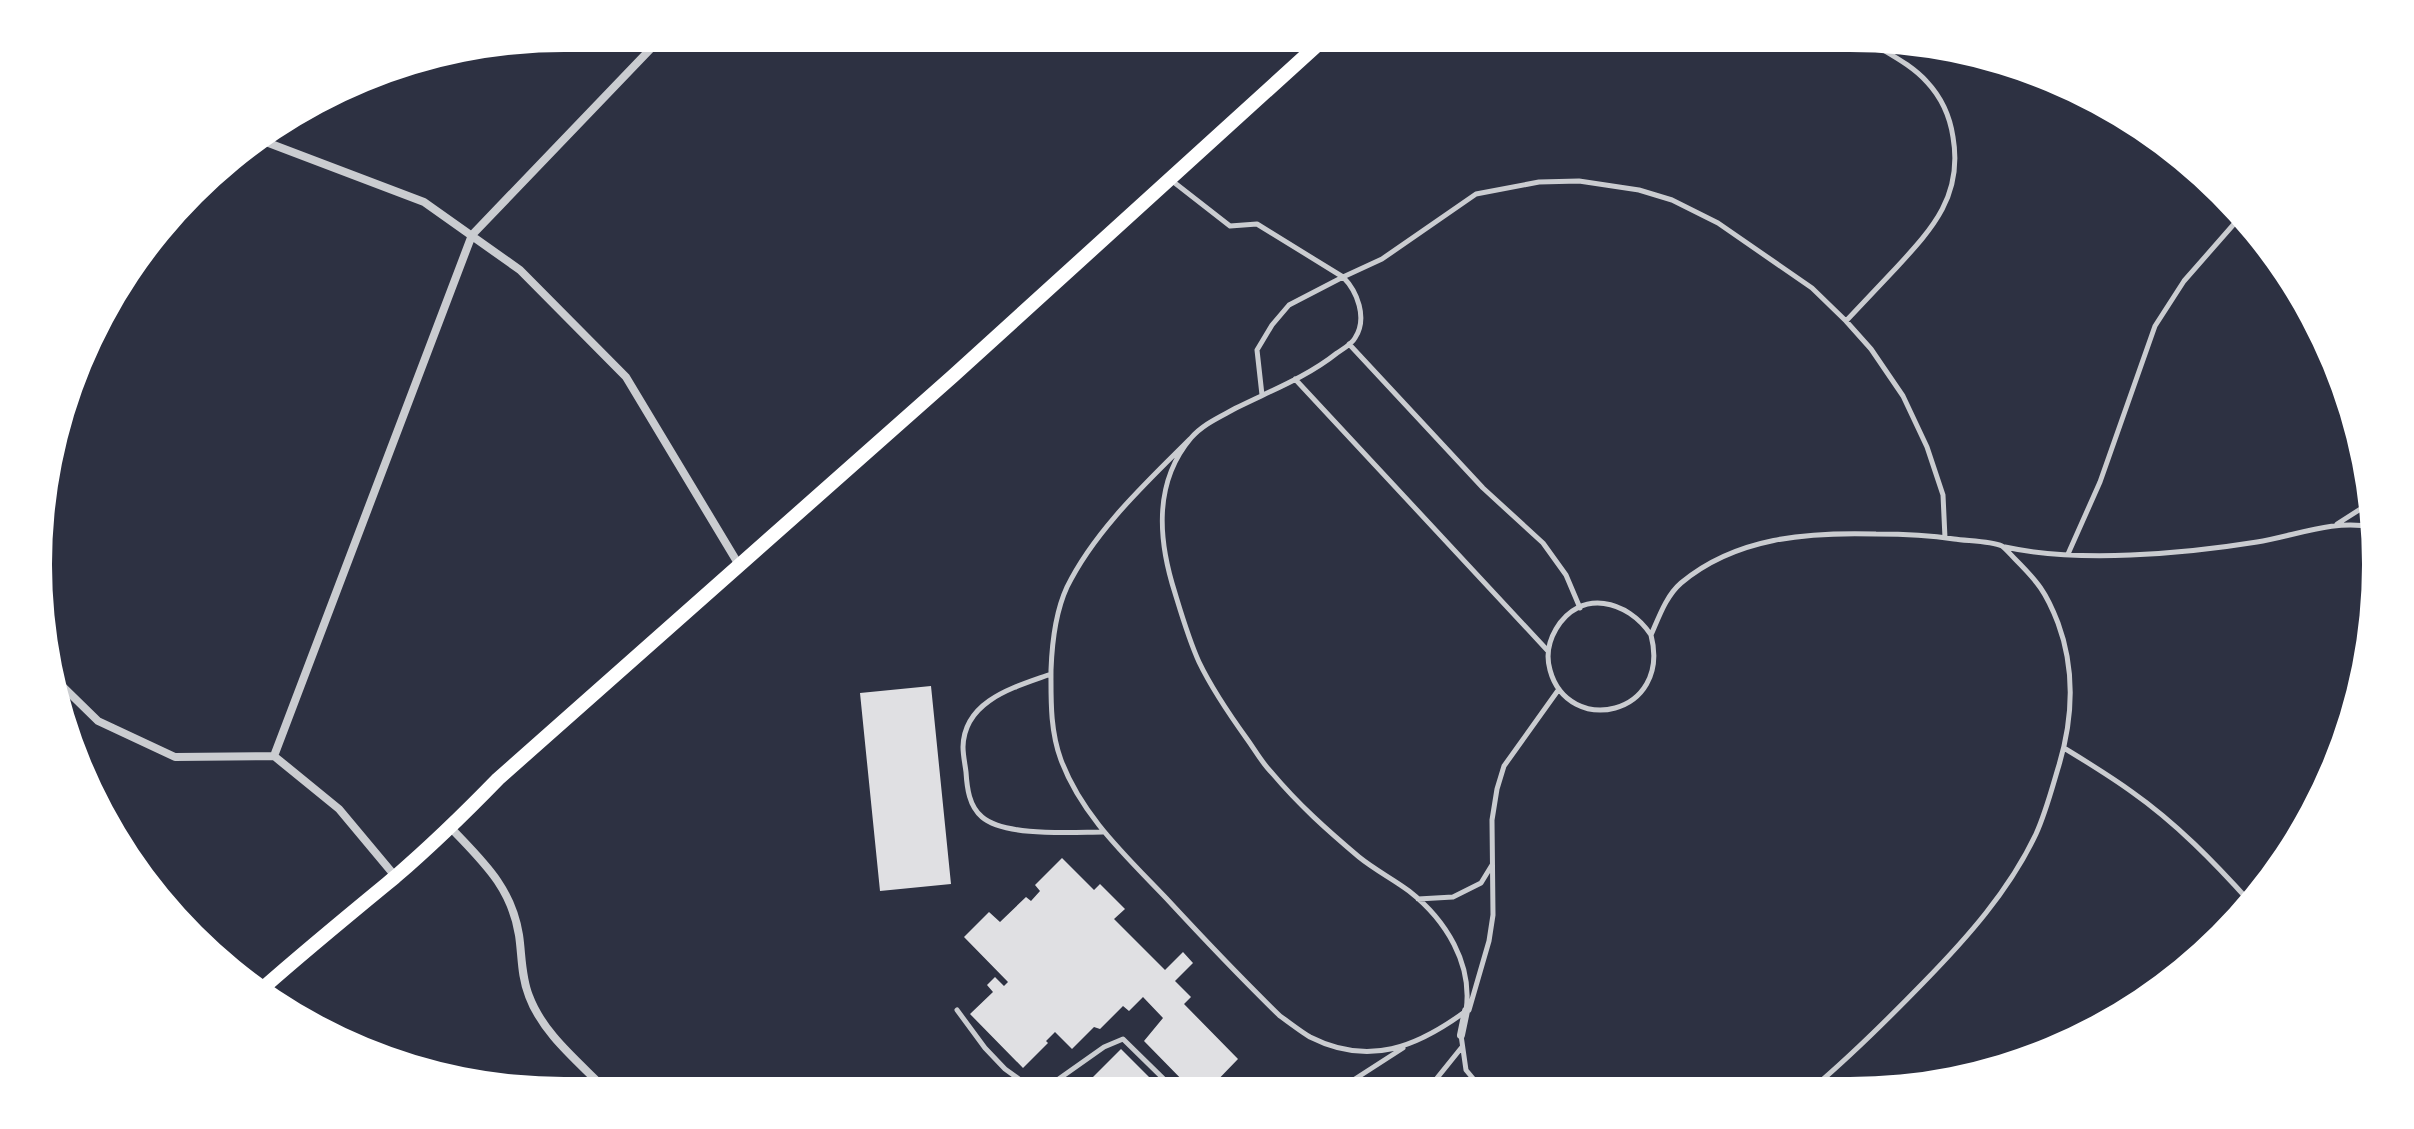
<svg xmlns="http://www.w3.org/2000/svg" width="2414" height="1129" font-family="'Noto Sans',sans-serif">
<rect width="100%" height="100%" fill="#2d3142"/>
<!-- building -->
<path fill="#e0e0e3" d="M931 686 951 884 880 891 860 693Z
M1062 858 1094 890 1100 884 1125 909 1114 919 1165 970 1183 952 1193 963 1175 981 1191 997 1184 1004 1238 1059 1209 1089H1191L1144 1041 1163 1018 1143 997 1129 1011 1123 1006 1100 1029 1094 1027 1072 1049 1055 1032 1046 1041 1048 1043 1023 1068 970 1014 993 992 987 985 995 977 1004 986 1008 982 964 937 989 912 1000 922 1026 897 1031 901 1040 891 1035 885Z
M1121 1049 1161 1089H1091L1086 1084Z"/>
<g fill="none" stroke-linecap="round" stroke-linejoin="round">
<!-- service -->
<path stroke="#caccd0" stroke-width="5" d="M1171 180 1230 226 1257 224 1343 277 1382 259 1476 194 1539 182 1579 181 1639 190 1672 200 1718 223 1812 288 1846 321 1871 349 1903 396 1927 447 1943 495 1945 538
M1846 321C1863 303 1880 285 1897 267 1933 228 1963 195 1953 137 1950 117 1941 97 1927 82 1911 64 1887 53 1867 40
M1349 344 1483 488 1543 543 1566 575 1580 608
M1295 379 1548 651
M1190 439C1146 483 1095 530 1067 587 1055 613 1052 642 1051 670 1051 700 1050 730 1061 760 1082 816 1126 856 1166 898 1203 938 1241 978 1280 1016 1290 1023 1300 1031 1310 1037 1369 1067 1417 1047 1466 1011 1473 964 1446 920 1409 891 1393 879 1375 870 1359 857 1327 830 1299 805 1272 773 1262 763 1255 750 1247 739 1229 714 1212 689 1199 662 1189 640 1182 616 1175 593 1158 540 1153 483 1191 438 1203 424 1220 417 1236 408 1270 391 1307 377 1337 353 1343 349 1352 344 1355 338 1368 318 1357 291 1343 277L1289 305 1272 325 1257 350 1262 395
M2337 524 2370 503
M2005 547C2078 563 2183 554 2257 542 2295 536 2333 519 2372 527
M2068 554 2100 482 2155 326 2184 281 2241 216
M1651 635C1628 600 1580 588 1556 629 1549 641 1546 656 1550 670 1568 737 1672 716 1651 635 1659 617 1666 596 1681 583 1736 537 1808 532 1876 534 1902 534 1928 535 1954 539 1967 541 1991 541 2002 546 2006 549 2011 555 2015 559 2038 582 2046 592 2058 623 2075 669 2073 718 2059 765 2052 788 2046 812 2036 834 2009 891 1967 938 1923 983 1888 1019 1853 1054 1814 1087
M1051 674C1015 687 964 700 963 747 963 755 965 764 966 772 967 788 969 806 982 817 1005 837 1073 832 1103 832
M2064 748C2087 762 2110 776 2132 792 2176 823 2214 862 2250 902
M1418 899 1453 897 1481 883 1492 865
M957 1010 985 1048 1005 1069 1023 1082 1053 1083 1104 1047 1123 1039 1174 1089
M1469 1010 1489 941 1493 915 1492 820 1497 789 1504 766 1559 689
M1461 1035 1466 1070 1481 1088
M1341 1088 1403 1048
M1429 1088 1462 1047"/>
<!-- minor -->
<path stroke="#caccd0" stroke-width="8" d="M258 139 424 202 520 270 626 377 739 565
M53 677 98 721 175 757 274 756 339 809 395 876
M274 756 472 235 661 38
M450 827C482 861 511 886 519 935 522 955 521 976 529 996 543 1034 579 1062 607 1091
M1461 1035 1466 1011"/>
<!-- secondary -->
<path stroke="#fff" stroke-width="14" d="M263 988C306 950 350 914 395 877 431 846 465 813 498 779L953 376 1325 38"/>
</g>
<!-- crop -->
<path d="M0 0H2414V1129H0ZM564 52H1850A512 512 0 0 1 2362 564V565A512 512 0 0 1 1850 1077H564A512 512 0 0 1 52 565V564A512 512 0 0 1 564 52Z" fill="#fff" fill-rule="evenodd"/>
</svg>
